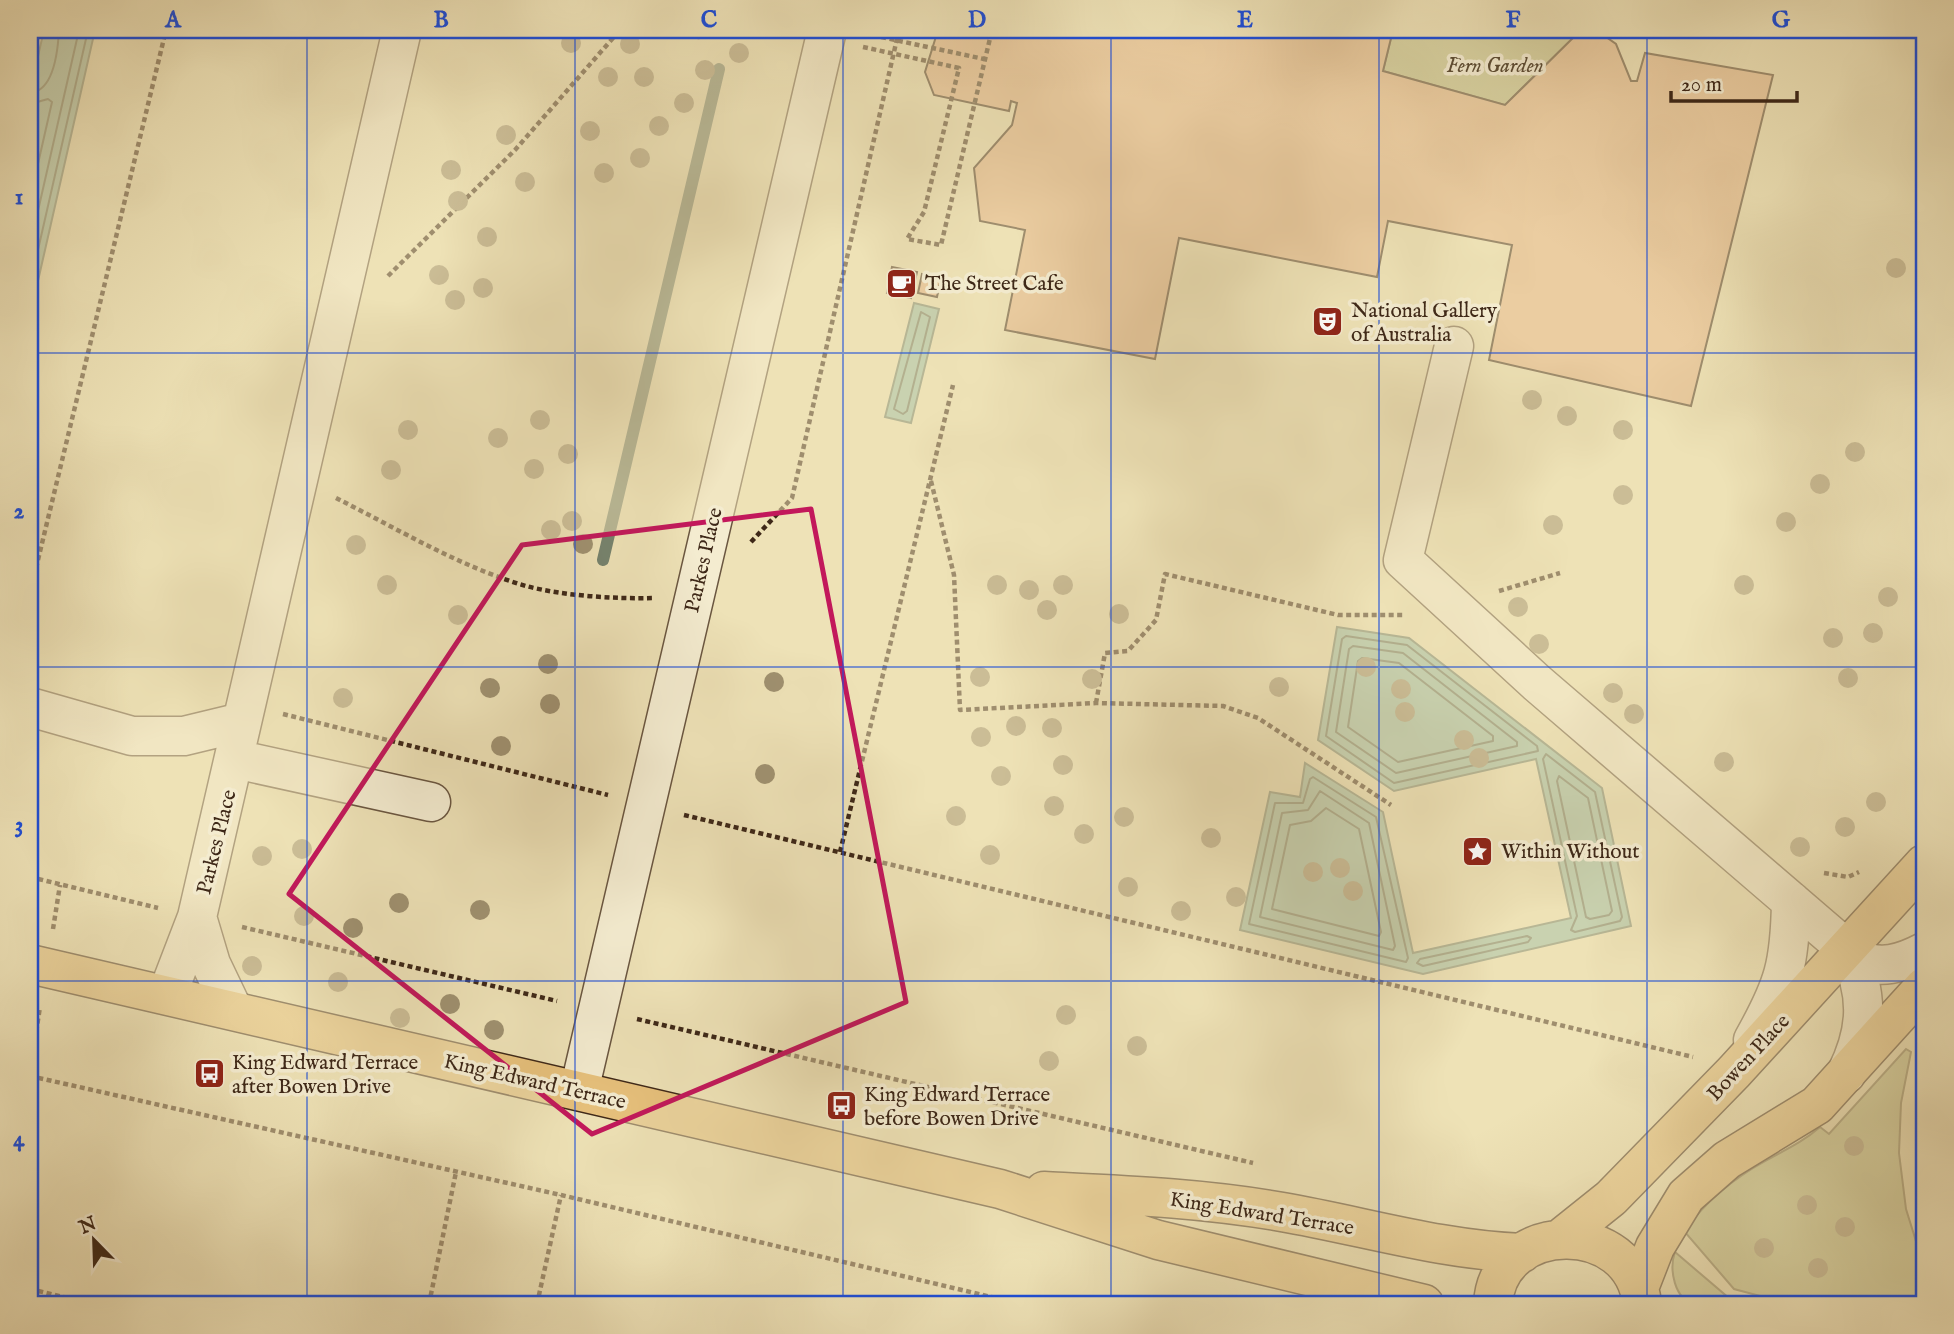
<svg xmlns="http://www.w3.org/2000/svg" width="1954" height="1334" font-family="'IM FELL English',serif">
<rect width="100%" height="100%" fill="#eee2b7"/>
<filter id="stains"><feTurbulence type="fractalNoise" baseFrequency=".00286" numOctaves="4"/><feColorMatrix values="0 0 0 0 .2 0 0 0 0 .09 0 0 0 0 .02 0 0 0 .5 -.17"/></filter>
<radialGradient id="worn" r=".72"><stop offset=".6" stop-color="#630" stop-opacity="0"/><stop offset="1" stop-color="#630" stop-opacity=".3"/></radialGradient>
<!-- green -->
<path fill="#bec28b" stroke="#7e7552" stroke-width="2" d="M1393 30H1581L1505 105 1383 71Z
M1906 1049 1911 1052 1901 1103 1899 1153 1906 1209 1924 1267V1304H1790L1734 1289 1684 1231C1706 1201 1732 1179 1765 1161 1785 1150 1803 1142 1820 1127L1829 1134Z
M1675 1252 1730 1299 1729 1304C1718 1304 1706 1306 1695 1304 1674 1300 1669 1269 1675 1252Z"/>
<!-- water -->
<path fill="#9bbfa8" stroke="#76836e" stroke-width="2" d="M44 30H95L30 316V91Z
M914 303 939 309 911 423 885 417Z
M1337 627 1409 638 1602 788 1631 926 1423 974 1240 930 1270 792 1300 797 1305 763 1383 812 1413 953 1571 918 1536 759 1394 791 1318 740Z"/>
<g fill="none" stroke-linecap="round" stroke-linejoin="round">
<!-- shore -->
<path stroke="#6c7460" stroke-width="2" d="M30 93C54 91 58 49 59 30
M30 104 48 99 52 102 30 199
M30 246 79 30
M30 285 88 30
M921 312 930 317 907 411 903 414 894 409Z
M1346 636 1407 645 1537 746 1538 751 1394 783 1326 736 1342 639Z
M1353 646 1403 653 1517 742V746L1396 773 1336 732 1349 649Z
M1362 658 1399 663 1493 736V741L1398 762 1348 727 1358 661Z
M1546 754 1595 792 1622 917 1620 921 1575 932 1571 930 1577 916 1543 759Z
M1559 776 1588 798 1612 911 1609 915 1590 919 1586 917 1557 781Z
M1313 777 1376 817 1408 958 1406 962 1249 924 1275 803H1303L1310 779Z
M1320 791 1369 823 1395 946 1393 950 1260 917 1282 813 1308 810Z
M1326 808 1359 829 1381 932 1379 936 1272 909 1290 825 1311 821Z
M1527 936 1531 938 1528 942 1423 966 1417 963 1420 959Z"/>
<!-- stream -->
<path stroke="#76836e" stroke-width="12" d="M603 560 719 69"/>
</g>
<!-- building -->
<path fill="#e6b388" stroke="#3e2818" stroke-width="2" d="M938 30H1393L1383 71 1505 105 1581 30H1596L1616 44 1631 81H1637L1645 53 1773 75 1691 406 1489 360 1512 245 1388 221 1377 277 1179 238 1155 359 1005 330 1025 230 980 221 974 168 1012 125 1017 103 1011 101 1009 111 934 95 925 72Z
M892 267 917 272 911 298 887 293Z
M922 274 941 278 937 297 918 293Z"/>
<g fill="none" stroke-linecap="round" stroke-linejoin="round">
<defs>
<path id="minor" d="M1454 346 1403 560 1537 683 1857 958C1879 971 1903 963 1924 952
M30 707 132 736H184L242 722
M235 759 431 802
M197 917 211 964 233 1010
M167 995 197 917 402 30
M1753 1040C1784 985 1790 964 1791 901
M1846 1074C1868 1030 1869 994 1848 950
M579 1091 827 30"/>
<path id="major" d="M30 964 1000 1189 1158 1240 1424 1304
M1044 1191C1124 1195 1203 1198 1282 1212 1363 1226 1440 1250 1522 1253
M1561 1238 1611 1198 1734 1072 1924 864
M1639 1288 1655 1247 1686 1196 1727 1160 1817 1105 1924 987
M1493 1304C1498 1219 1633 1217 1642 1304"/>
</defs>
<!-- minor casing -->
<use href="#minor" stroke="#6a5640" stroke-width="41"/>
<!-- major casing -->
<use href="#major" stroke="#3e2818" stroke-width="41"/>
<!-- path -->
<path stroke="#3e2818" stroke-width="4.5" stroke-dasharray="5 3.5" stroke-linecap="butt" d="M678 30 675 34 699 37 701 30
M863 47 959 68 924 212 907 239 941 245 992 30
M388 276 515 150 620 30
M931 481 954 575 960 710 1096 703 1223 706 1258 718 1391 805
M336 498C398 529 460 567 526 586 564 596 615 599 654 598
M751 542 792 498 899 30
M1499 591 1560 573
M30 593 166 30
M1096 703 1105 653 1128 651 1156 620 1165 574 1338 615H1403
M283 714 608 795
M684 815 1693 1057
M840 852 953 385
M1824 873 1848 877 1859 872
M30 877 158 908
M242 927 557 1001
M53 929 60 885
M637 1019 1253 1163
M30 1037 36 1033 40 1007
M30 1076 561 1195 1021 1304
M30 1289 93 1304
M429 1304 456 1172
M537 1304 561 1195
M982 1304 984 1295"/>
<!-- minor -->
<use href="#minor" stroke="#f4ecd0" stroke-width="38"/>
<!-- major -->
<use href="#major" stroke="#e7c17c" stroke-width="38"/>
<!-- path-bridge -->
<path stroke="#3e2818" stroke-width="4.5" stroke-dasharray="5 3.5" stroke-linecap="butt" d="M848 30 984 59"/>
</g>
<!-- trees -->
<g fill="#9f9170">
<circle cx="571" cy="43" r="10"/>
<circle cx="630" cy="44" r="10"/>
<circle cx="739" cy="53" r="10"/>
<circle cx="705" cy="70" r="10"/>
<circle cx="608" cy="77" r="10"/>
<circle cx="644" cy="77" r="10"/>
<circle cx="684" cy="103" r="10"/>
<circle cx="659" cy="126" r="10"/>
<circle cx="590" cy="131" r="10"/>
<circle cx="506" cy="135" r="10"/>
<circle cx="640" cy="158" r="10"/>
<circle cx="451" cy="170" r="10"/>
<circle cx="604" cy="173" r="10"/>
<circle cx="525" cy="182" r="10"/>
<circle cx="458" cy="201" r="10"/>
<circle cx="487" cy="237" r="10"/>
<circle cx="1896" cy="268" r="10"/>
<circle cx="439" cy="275" r="10"/>
<circle cx="483" cy="288" r="10"/>
<circle cx="455" cy="300" r="10"/>
<circle cx="1532" cy="400" r="10"/>
<circle cx="1567" cy="416" r="10"/>
<circle cx="540" cy="420" r="10"/>
<circle cx="408" cy="430" r="10"/>
<circle cx="1623" cy="430" r="10"/>
<circle cx="498" cy="438" r="10"/>
<circle cx="1855" cy="452" r="10"/>
<circle cx="568" cy="454" r="10"/>
<circle cx="534" cy="469" r="10"/>
<circle cx="391" cy="470" r="10"/>
<circle cx="1820" cy="484" r="10"/>
<circle cx="1623" cy="495" r="10"/>
<circle cx="572" cy="521" r="10"/>
<circle cx="1786" cy="522" r="10"/>
<circle cx="1553" cy="525" r="10"/>
<circle cx="551" cy="530" r="10"/>
<circle cx="583" cy="544" r="10"/>
<circle cx="356" cy="545" r="10"/>
<circle cx="387" cy="585" r="10"/>
<circle cx="997" cy="585" r="10"/>
<circle cx="1063" cy="585" r="10"/>
<circle cx="1744" cy="585" r="10"/>
<circle cx="1029" cy="590" r="10"/>
<circle cx="1888" cy="597" r="10"/>
<circle cx="1518" cy="607" r="10"/>
<circle cx="1047" cy="610" r="10"/>
<circle cx="1119" cy="614" r="10"/>
<circle cx="458" cy="615" r="10"/>
<circle cx="1873" cy="633" r="10"/>
<circle cx="1833" cy="638" r="10"/>
<circle cx="1539" cy="644" r="10"/>
<circle cx="548" cy="664" r="10"/>
<circle cx="1366" cy="667" r="10"/>
<circle cx="980" cy="677" r="10"/>
<circle cx="1848" cy="678" r="10"/>
<circle cx="1092" cy="679" r="10"/>
<circle cx="774" cy="682" r="10"/>
<circle cx="1279" cy="687" r="10"/>
<circle cx="490" cy="688" r="10"/>
<circle cx="1401" cy="689" r="10"/>
<circle cx="1613" cy="693" r="10"/>
<circle cx="343" cy="698" r="10"/>
<circle cx="550" cy="704" r="10"/>
<circle cx="1405" cy="712" r="10"/>
<circle cx="1634" cy="714" r="10"/>
<circle cx="1016" cy="726" r="10"/>
<circle cx="1052" cy="728" r="10"/>
<circle cx="981" cy="737" r="10"/>
<circle cx="1464" cy="740" r="10"/>
<circle cx="501" cy="746" r="10"/>
<circle cx="1479" cy="758" r="10"/>
<circle cx="1724" cy="762" r="10"/>
<circle cx="1063" cy="765" r="10"/>
<circle cx="765" cy="774" r="10"/>
<circle cx="1001" cy="776" r="10"/>
<circle cx="1876" cy="802" r="10"/>
<circle cx="1054" cy="806" r="10"/>
<circle cx="956" cy="816" r="10"/>
<circle cx="1124" cy="817" r="10"/>
<circle cx="1845" cy="827" r="10"/>
<circle cx="1084" cy="834" r="10"/>
<circle cx="1211" cy="838" r="10"/>
<circle cx="1800" cy="847" r="10"/>
<circle cx="302" cy="849" r="10"/>
<circle cx="990" cy="855" r="10"/>
<circle cx="262" cy="856" r="10"/>
<circle cx="1340" cy="868" r="10"/>
<circle cx="1313" cy="872" r="10"/>
<circle cx="1128" cy="887" r="10"/>
<circle cx="1353" cy="891" r="10"/>
<circle cx="1236" cy="897" r="10"/>
<circle cx="399" cy="903" r="10"/>
<circle cx="480" cy="910" r="10"/>
<circle cx="1181" cy="911" r="10"/>
<circle cx="304" cy="916" r="10"/>
<circle cx="353" cy="928" r="10"/>
<circle cx="252" cy="966" r="10"/>
<circle cx="338" cy="982" r="10"/>
<circle cx="450" cy="1004" r="10"/>
<circle cx="1066" cy="1015" r="10"/>
<circle cx="400" cy="1018" r="10"/>
<circle cx="494" cy="1030" r="10"/>
<circle cx="1137" cy="1046" r="10"/>
<circle cx="1049" cy="1061" r="10"/>
<circle cx="1854" cy="1146" r="10"/>
<circle cx="1807" cy="1205" r="10"/>
<circle cx="1845" cy="1227" r="10"/>
<circle cx="1764" cy="1248" r="10"/>
<circle cx="1818" cy="1268" r="10"/>
</g>
<!-- marked area -->
<path d="M0 0H1954V1334H0ZM811 509 906 1002 592 1134 289 894 522 545Z" fill="#eee2b7" fill-opacity=".55" fill-rule="evenodd"/>
<path fill="none" stroke="#c2185b" stroke-width="5" stroke-linejoin="round" d="M811 509 906 1002 592 1134 289 894 522 545Z"/>
<!-- grid -->
<path fill="none" stroke="#1d4ed8" stroke-width="2" stroke-opacity="0.55" d="M307 30V1304M575 30V1304M843 30V1304M1111 30V1304M1379 30V1304M1647 30V1304M30 353H1924M30 667H1924M30 981H1924"/>
<!-- icons -->
<defs>
<symbol id="cafe-square" viewBox="-11 -11 22 22"><rect x="-9" y="-9" width="18" height="18" rx="4" fill="#8f2418" stroke="#f4ecd0"/><path d="M-5.5-4.5H6V0H3Q3 3.5 0 3.5H-2.5Q-5.5 3.5-5.5 0ZM3-3.2v2h1.7v-2ZM-6 4.5H4V6H-6Z" fill="#fff"/></symbol>
<symbol id="theatre-square" viewBox="-11 -11 22 22"><rect x="-9" y="-9" width="18" height="18" rx="4" fill="#8f2418" stroke="#f4ecd0"/><path d="M-5-5.5Q0-4 5-5.5V0Q5 5 0 6Q-5 5-5 0ZM-3.3-2.5H-1v1.5H-3.3ZM1-2.5H3.3v1.5H1ZM-2.8 1Q0 5.5 2.8 1Z" fill="#fff"/></symbol>
<symbol id="sight-square" viewBox="-11 -11 22 22"><rect x="-9" y="-9" width="18" height="18" rx="4" fill="#8f2418" stroke="#f4ecd0"/><path d="M0-6L1.8-2.2L6-1.7L2.9 1.2L3.7 5.4L0 3.3L-3.7 5.4L-2.9 1.2L-6-1.7L-1.8-2.2Z" fill="#fff"/></symbol>
<symbol id="bus-square" viewBox="-11 -11 22 22"><rect x="-9" y="-9" width="18" height="18" rx="4" fill="#8f2418" stroke="#f4ecd0"/><path d="M-5-6H5V4H4V6H2V4H-2V6H-4V4H-5ZM-3.5-4V0h7V-4ZM-3.5 1.2v1.5H-2V1.2ZM2 1.2v1.5H3.5V1.2Z" fill="#fff"/></symbol>
</defs>
<g fill-rule="evenodd">
<use href="#cafe-square" x="884" y="266" width="35" height="35"/>
<use href="#theatre-square" x="1310" y="304" width="35" height="35"/>
<use href="#sight-square" x="1460" y="834" width="35" height="35"/>
<use href="#bus-square" x="192" y="1056" width="35" height="35"/>
<use href="#bus-square" x="824" y="1088" width="35" height="35"/>
</g>
<g text-anchor="middle" stroke-width="7" stroke-linejoin="round" paint-order="stroke">
<!-- park labels -->
<g font-size="21" font-style="italic" fill="#5e4e35" stroke="#f4ecd0">
<text x="1495" y="72">Fern Garden</text>
</g>
<!-- poi labels -->
<g font-size="21" fill="#3e2818" stroke="#f4ecd0" text-anchor="start">
<text x="925" y="290">The Street Cafe</text>
<text x="1351" y="317">National Gallery<tspan x="1351" dy="24">of Australia</tspan></text>
<text x="1501" y="858">Within Without</text>
<text x="232" y="1069">King Edward Terrace<tspan x="232" dy="24">after Bowen Drive</tspan></text>
<text x="864" y="1101">King Edward Terrace<tspan x="864" dy="24">before Bowen Drive</tspan></text>
</g>
<!-- street labels -->
<g font-size="21" fill="#3e2818" stroke="#f4ecd0">
<text transform="translate(703 560) rotate(-77)" y="7">Parkes Place</text>
<text transform="translate(216 842) rotate(-76)" y="7">Parkes Place</text>
<text transform="translate(1748 1057) rotate(-47)" y="7">Bowen Place</text>
<text transform="translate(535 1081) rotate(13)" y="7">King Edward Terrace</text>
<text transform="translate(1262 1213) rotate(9)" y="7">King Edward Terrace</text>
</g>
</g>
<!-- margin -->
<rect width="1954" height="1334" fill="none" stroke="#eee2b7" stroke-width="77"/>
<!-- north arrow -->
<g transform="translate(94 1240) rotate(337)" stroke="#f4ecd0" stroke-width="5" paint-order="stroke">
<path d="M0-5L12 26L0 18L-12 26Z" fill="#3e2818"/>
<text y="-10" font-size="19" font-weight="bold" text-anchor="middle" fill="#3e2818">N</text>
</g>
<!-- scale -->
<path d="M1671 91v10h126v-10" fill="none" stroke="#3e2818" stroke-width="3.5"/>
<text x="1681" y="91" font-size="21" fill="#3e2818" stroke="#f4ecd0" stroke-width="5" paint-order="stroke">20 m</text>
<rect x="38" y="38" width="1878" height="1258" fill="none" stroke="#1d4ed8" stroke-width="2.5"/>
<g font-size="23" text-anchor="middle" font-weight="bold" fill="#1d4ed8">
<text x="173" y="27">A</text>
<text x="441" y="27">B</text>
<text x="709" y="27">C</text>
<text x="977" y="27">D</text>
<text x="1245" y="27">E</text>
<text x="1513" y="27">F</text>
<text x="1781" y="27">G</text>
<text x="19" y="204">1</text>
<text x="19" y="518">2</text>
<text x="19" y="832">3</text>
<text x="19" y="1146">4</text>
</g>
<rect width="100%" height="100%" filter="url(#stains)"/>
<rect width="100%" height="100%" fill="url(#worn)"/>
</svg>
